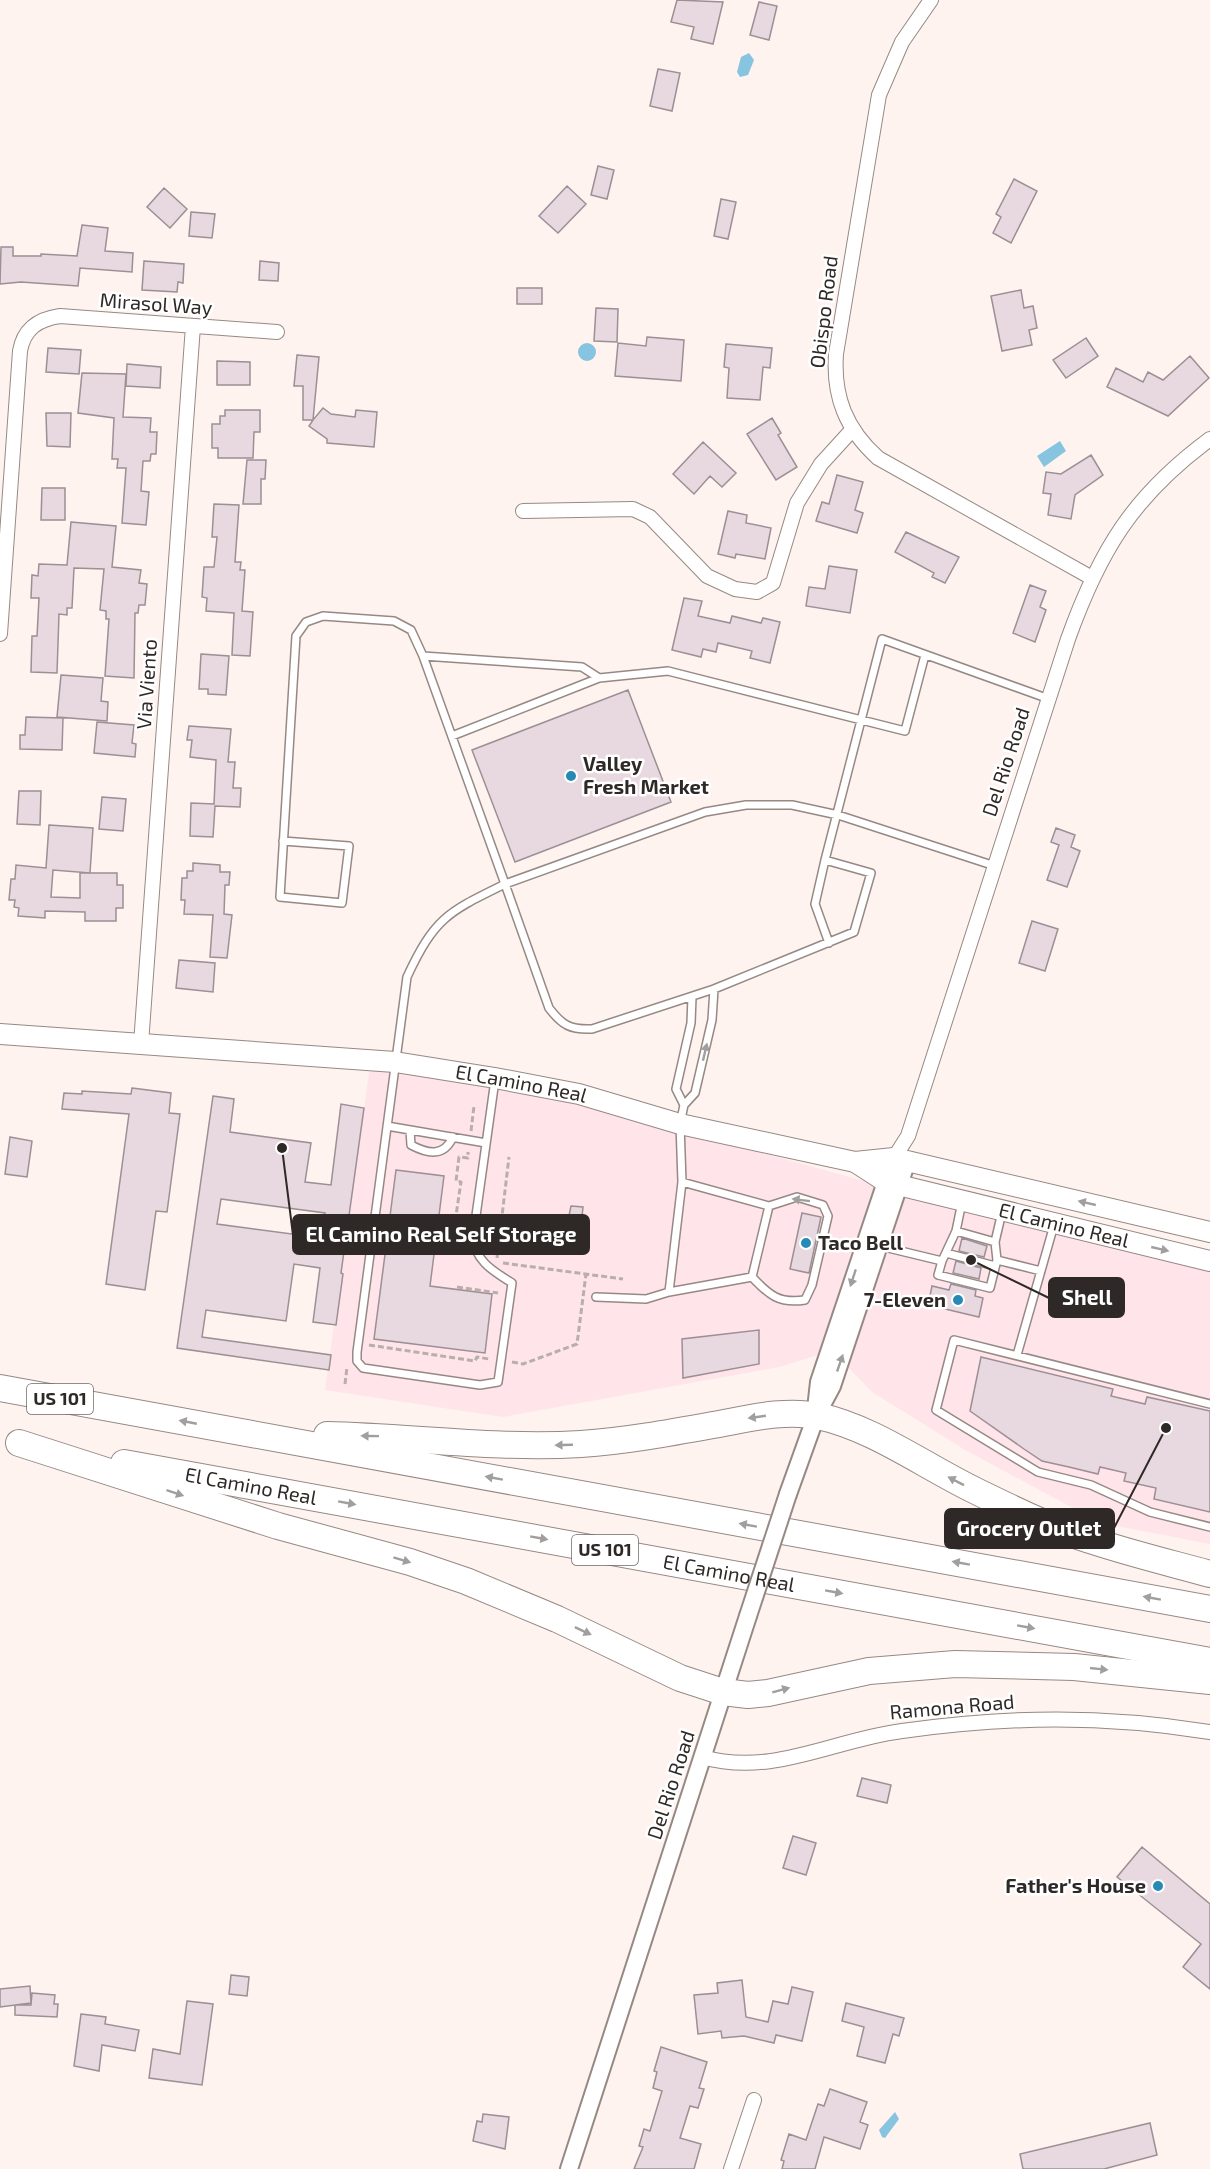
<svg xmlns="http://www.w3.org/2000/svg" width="1210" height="2169" font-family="'Exo 2',sans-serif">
<rect width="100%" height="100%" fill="#fef3ef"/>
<!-- commercial -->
<path fill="#ffe4e9" d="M370 1066 538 1091 875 1184 818 1355 779 1367 503 1417 325 1390Z
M906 1193 1210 1264V1544L1101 1523 967 1451 872 1392 846 1365Z"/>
<!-- water -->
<path fill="#87c4df" d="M749 53 754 60 748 75 740 77 737 72 741 57Z
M578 352a9 9 0 1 1 18 0a9 9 0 1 1-18 0Z
M1060 441 1066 451 1044 467 1037 456Z
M895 2112 899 2119 885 2138 882 2137 879 2130Z"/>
<!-- building -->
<path fill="#e7d9df" stroke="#9c8f95" stroke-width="1.5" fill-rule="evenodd" d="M677 0 723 2 713 44 691 39 694 27 671 22Z
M759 2 777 6 769 40 750 35Z
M658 69 680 73 672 111 650 106Z
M598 166 614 170 607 199 591 195Z
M1014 179 1037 191 1011 243 993 233 1001 217 996 214Z
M567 186 586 204 558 233 539 216Z
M164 188 187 209 170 228 147 207Z
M721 199 736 202 728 239 714 236Z
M191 212 215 214 212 238 189 236Z
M82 225 108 228 105 251 133 253 132 272 80 268 78 286 21 282 0 284 1 247H13V256H41V254L77 256Z
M144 261 184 264 183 283 178 282 177 292 142 290Z
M260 261 279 263 278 281 259 280Z
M517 288H542V304H517Z
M1021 290 1024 308 1033 306 1037 328 1029 330 1032 345 1002 351 991 296Z
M596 308 618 309 617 342 594 341Z
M647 337 684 340 681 381 615 376 618 343 646 346Z
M1086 338 1098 356 1066 378 1053 360Z
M726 344 772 348 770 368 763 367 760 400 727 398 729 368 724 367Z
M48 348 81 350 79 374 46 372Z
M297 355 319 357 313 420 323 408 331 414 355 417 356 410 377 412 374 447 327 443V439L309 426 313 420H303V386H294Z
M1190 356 1209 378 1168 416 1107 387 1116 368 1143 382 1148 372 1163 380Z
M217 361 250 362V385H217Z
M127 364 161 367 160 388 126 386Z
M82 373 126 374 123 417 151 418 150 432H157L156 454H151L150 461H143L141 491 149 492 146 525 122 523 126 468H117L118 459H112L114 418 78 413Z
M225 410H260V432H254L253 458H218V448H212V424H220V416H225Z
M46 413H71L70 447 47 446Z
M772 418 781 433 778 435 797 467 776 480 747 434Z
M703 442 736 473 722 487 710 476 694 494 673 474Z
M1091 455 1103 475 1075 495 1071 519 1048 515 1051 494 1043 493 1046 472 1061 474Z
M247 460H266L265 479H261V504H243Z
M837 475 863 482 855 510 863 513 857 533 816 521 822 502 829 504Z
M42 488H65V520H41Z
M214 504 239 505 235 562H241L240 570H245L242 611 253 612 250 656 232 655 234 613 206 611 207 598 202 597 204 567H214L217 537H212Z
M728 511 747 515 746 523 771 528 765 559 736 554 735 558 718 554Z
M71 522 116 526 112 567 141 570 139 583 147 584 145 605H139L138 613H135L134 678 105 676 109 619H106V611L100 610 104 569 74 568 72 608H67V615L59 614 57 673 31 672 32 636H37L39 598H31L32 575 38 576 39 564 67 565Z
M906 532 959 557 945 583 932 577 934 573 895 552Z
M829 566 857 570 850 613 806 606 809 587 825 589Z
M1030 585 1046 591 1040 607 1046 610 1035 642 1013 633Z
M684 598 702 601 698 616 730 623 732 616 761 623 763 618 780 622 770 663 750 658 752 651 718 643 716 652 703 649 701 657 672 650Z
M201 654 229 656 226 695 208 694V689H199Z
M61 675 103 678 101 701 108 702 107 721 57 717Z
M628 690 671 802 515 862 472 750Z
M26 717 63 718 62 750 20 749V735H25Z
M97 722 134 725 132 743 136 744 135 757 94 753Z
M189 726 231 729 228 762H235L233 788H241L240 807 215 806 213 837 190 836 191 803 214 804 216 760 190 757 192 740H187Z
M19 791H41L40 825 17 824Z
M102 797 126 799 123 831 99 829Z
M49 825 93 828 90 873 53 870 51 897 80 898V873H117V885H123V908H116V921H85V912L45 911V918L18 916 19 908 14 907 15 900H9L11 879H15L16 865 46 868Z
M1056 828 1075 835 1071 847 1080 851 1067 887 1047 880 1059 845 1051 842Z
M193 863 220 865V872H230L229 885H225L224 914 232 915 227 958 210 957 213 915 184 914 185 900H181L182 878H187V871H193Z
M1032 921 1058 929 1045 971 1019 963Z
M179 960 215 963 213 992 176 988Z
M132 1088 171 1093 169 1113 180 1114 167 1212 156 1211 145 1290 106 1284 129 1114 62 1109 64 1093 82 1094V1091L131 1094Z
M213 1096 234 1099 230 1132 311 1143 305 1182 331 1185 341 1104 364 1108 341 1273 343 1274 336 1325 313 1322 320 1268 294 1264 286 1321 206 1310 202 1337 331 1355 329 1370 177 1348ZM221 1199 325 1213 322 1238 217 1224Z
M10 1137 32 1141 27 1177 5 1174Z
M396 1170 444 1176 430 1286 492 1294 485 1353 374 1339Z
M571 1206 583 1207 578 1254 566 1252 567 1236 565 1235Z
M802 1213 821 1217 809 1273 790 1269Z
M962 1238 987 1246 984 1257 959 1251Z
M956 1261 981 1268 979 1279 953 1273Z
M951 1284 976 1290 975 1296 983 1298 979 1317 928 1305 932 1286 949 1290Z
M759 1330V1364L683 1378 682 1339Z
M981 1357 1113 1389 1111 1396 1145 1404 1147 1397 1210 1411V1512L1154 1499 1156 1488 1124 1481 1126 1473 1100 1467 1098 1474 1069 1467 1042 1461 1024 1449 970 1411Z
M862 1778 891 1785 887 1803 857 1796Z
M793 1836 816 1843 806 1875 783 1868Z
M1142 1847 1210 1904V1989L1183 1967 1201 1944 1117 1877Z
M231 1975 249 1977 247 1996 229 1994Z
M742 1980 746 2017 768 2022 773 2001 788 2004 792 1987 813 1992 802 2041 776 2035 774 2043 744 2036 722 2038 721 2031 698 2034 694 1995 718 1993 717 1983Z
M30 1986 31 2003 15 2005H31L32 1993 55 1995 54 2004H58L57 2017 15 2015V2005L0 2007V1989Z
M187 2001 213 2004 202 2085 149 2078 153 2049 180 2054Z
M846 2003 904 2018 899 2036 893 2034 885 2063 857 2056 864 2027 842 2021Z
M81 2014 106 2017 105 2024 139 2030 135 2051 102 2045 99 2071 74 2066Z
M661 2047 707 2062 699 2088 704 2089 698 2108 690 2106 680 2138 701 2144 694 2169H634L643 2147 639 2146 644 2129 650 2131 662 2091 653 2088 657 2072 654 2071Z
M830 2089 867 2102 860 2122 868 2125 860 2149 824 2137 815 2169H782L784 2161 781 2160 789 2134 806 2140 818 2104 824 2106Z
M483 2114 509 2117 505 2149 473 2141 477 2121 482 2122Z
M1150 2123 1157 2155 1104 2169H1023L1020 2154Z"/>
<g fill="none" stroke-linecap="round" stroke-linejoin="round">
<defs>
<path id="service" d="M452 736 599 678
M283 841 349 846 342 903 280 897 296 636 306 622 323 616 394 621 411 630 423 656
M825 860 882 639 1049 699
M829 943 815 904 825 860 871 873 854 932 714 989 592 1029C570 1030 562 1025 549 1008L505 884 705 812 746 805H792L838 815 995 866
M495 1080 473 1237C475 1261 493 1271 512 1283L498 1382 480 1385 363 1368 357 1361V1352L407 977C435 917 448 912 505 884L423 656 582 667 599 678 668 671 905 731 925 655
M684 1105 676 1089 691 1023 692 997
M387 1126 486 1143
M410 1130 411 1145C428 1154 444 1157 453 1137
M682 1182 769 1206 752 1277 669 1292 682 1182 680 1124 684 1105 695 1093 712 1020 714 989
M956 1231 995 1242
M880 1246 942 1261 938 1275 990 1288 997 1260 1041 1271
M946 1253 995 1266
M997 1260 995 1242 1002 1212
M942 1261 956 1231 962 1202
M752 1277C769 1295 779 1304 805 1300L812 1285 828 1216 823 1205 797 1197 769 1206
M596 1297 646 1299 669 1292
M1017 1355 1054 1225
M1210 1404 954 1340 936 1410 1038 1472 1091 1485 1150 1512 1210 1527"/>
<path id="minor" d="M931 0 902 42 879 95 836 354C833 397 846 429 878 458L1092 578
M523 511 633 509 650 517 707 576 735 589 757 592 773 583 797 503 821 464 852 430
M0 634 20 351C24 328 39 319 60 316L277 332
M141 1044 193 326
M894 1158 908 1136 1068 639C1100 550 1133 496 1210 439
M702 1757C773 1777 832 1740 902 1731 1010 1716 1103 1715 1210 1732
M731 2169 754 2100"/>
<path id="tertiary" d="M816 1409 819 1382 894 1158
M788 1494 816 1416 832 1386 907 1161
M569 2169 748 1616"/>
<g id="secondary">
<path id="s1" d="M0 1034 395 1062 495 1078 579 1094 680 1124 855 1162 894 1158 1210 1232"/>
<path id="s2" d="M855 1162 886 1182 1210 1261"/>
</g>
<g id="motorway">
<path d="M0 1388 1210 1609"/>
<path d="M327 1435C412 1437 496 1449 581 1444 625 1441 669 1433 713 1425 747 1419 784 1409 818 1416 874 1428 924 1466 976 1491 1013 1509 1051 1528 1090 1540 1129 1553 1170 1563 1210 1574"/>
<path d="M19 1443 278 1526 410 1562 466 1581 557 1619 680 1678 723 1692 748 1695 768 1693 869 1671 955 1664 1074 1667 1210 1681"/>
<path id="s3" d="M124 1463 1210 1661"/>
</g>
</defs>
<!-- service casing -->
<use href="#service" stroke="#968984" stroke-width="10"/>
<!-- minor casing -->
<use href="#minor" stroke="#968984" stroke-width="16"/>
<!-- tertiary casing -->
<use href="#tertiary" stroke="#968984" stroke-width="20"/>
<!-- secondary casing -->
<use href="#secondary" stroke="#968984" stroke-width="22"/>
<!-- motorway casing -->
<use href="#motorway" stroke="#968984" stroke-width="28"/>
<!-- path -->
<path stroke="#b8afab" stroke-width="3" stroke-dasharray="6 3" stroke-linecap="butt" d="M471 1131 474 1106
M463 1223 455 1222 461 1182 456 1181 459 1157 468 1158V1152
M485 1225 501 1228
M497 1258 509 1157
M503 1263 623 1279
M457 1287 498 1293
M369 1345 475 1361 477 1357 489 1359
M512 1362 523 1364 577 1344 586 1274
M345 1384 347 1367"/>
<!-- service -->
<use href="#service" stroke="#fff" stroke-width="7"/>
<!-- minor -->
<use href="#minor" stroke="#fff" stroke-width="14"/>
<!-- tertiary -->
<use href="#tertiary" stroke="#fff" stroke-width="16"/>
<!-- secondary -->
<use href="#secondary" stroke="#fff" stroke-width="20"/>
<!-- motorway -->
<use href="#motorway" stroke="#fff" stroke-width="26"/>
<defs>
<path id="tertiary-bridge" d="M748 1616 788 1494"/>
</defs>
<!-- tertiary-bridge casing -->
<use href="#tertiary-bridge" stroke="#968984" stroke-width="20" stroke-linecap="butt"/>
<!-- tertiary-bridge -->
<use href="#tertiary-bridge" stroke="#fff" stroke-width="16"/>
</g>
<!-- one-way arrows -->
<defs><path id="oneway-solid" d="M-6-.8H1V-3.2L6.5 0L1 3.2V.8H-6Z" transform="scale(1.5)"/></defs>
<g fill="#a19f9e">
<use href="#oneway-solid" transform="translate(705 1052) rotate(-77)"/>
<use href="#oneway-solid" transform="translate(801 1200) rotate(-173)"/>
<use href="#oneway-solid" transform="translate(1087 1203) rotate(-167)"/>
<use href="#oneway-solid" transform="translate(1160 1249) rotate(13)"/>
<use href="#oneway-solid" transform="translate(853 1278) rotate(108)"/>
<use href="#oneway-solid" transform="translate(840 1363) rotate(-71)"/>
<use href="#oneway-solid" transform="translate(757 1417) rotate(172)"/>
<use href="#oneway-solid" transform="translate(188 1422) rotate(-169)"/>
<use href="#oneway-solid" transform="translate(370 1436) rotate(-179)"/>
<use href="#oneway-solid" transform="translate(564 1445) rotate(178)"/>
<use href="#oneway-solid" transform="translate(494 1478) rotate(-170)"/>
<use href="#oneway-solid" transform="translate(956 1481) rotate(-153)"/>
<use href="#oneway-solid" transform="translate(175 1493) rotate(18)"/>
<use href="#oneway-solid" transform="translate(347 1503) rotate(10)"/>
<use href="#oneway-solid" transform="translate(748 1525) rotate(-170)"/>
<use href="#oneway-solid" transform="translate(539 1538) rotate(10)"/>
<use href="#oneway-solid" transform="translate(402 1560) rotate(17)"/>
<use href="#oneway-solid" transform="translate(961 1563) rotate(-170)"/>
<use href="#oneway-solid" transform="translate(834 1592) rotate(10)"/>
<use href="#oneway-solid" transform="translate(1152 1598) rotate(-170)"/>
<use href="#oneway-solid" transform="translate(1026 1627) rotate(10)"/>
<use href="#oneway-solid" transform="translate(583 1631) rotate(25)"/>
<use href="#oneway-solid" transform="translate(1099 1669) rotate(6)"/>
<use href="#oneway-solid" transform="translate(781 1690) rotate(-15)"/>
</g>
<!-- markers -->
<g fill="#278ab4" stroke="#fff" stroke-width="2">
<circle cx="571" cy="776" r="6"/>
<circle cx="806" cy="1243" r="6"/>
<circle cx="958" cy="1300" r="6"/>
<circle cx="1158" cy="1886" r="6"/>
</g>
<g text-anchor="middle" stroke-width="5" stroke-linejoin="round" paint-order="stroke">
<!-- shield labels -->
<g fill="#fff" stroke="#6d6968" stroke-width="1.5">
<rect x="27" y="1384" width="66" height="30" rx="4.5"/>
<rect x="572" y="1535" width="66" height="30" rx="4.5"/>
</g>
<g font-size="18" font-weight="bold" fill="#2e2927">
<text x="60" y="1405">US 101</text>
<text x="605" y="1556">US 101</text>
</g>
<!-- street labels -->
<g font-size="20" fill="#2e2927" stroke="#fff">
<text transform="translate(156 304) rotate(4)" y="7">Mirasol Way</text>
<text transform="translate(824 312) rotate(-83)" y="7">Obispo Road</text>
<text transform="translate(147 684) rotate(-86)" y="7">Via Viento</text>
<text transform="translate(1006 762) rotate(-72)" y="7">Del Rio Road</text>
<text dy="7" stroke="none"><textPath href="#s1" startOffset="524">El Camino Real</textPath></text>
<text dy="7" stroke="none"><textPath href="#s2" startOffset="220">El Camino Real</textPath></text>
<text dy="7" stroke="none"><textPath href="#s3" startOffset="129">El Camino Real</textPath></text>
<text dy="7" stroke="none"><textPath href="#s3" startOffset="615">El Camino Real</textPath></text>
<text transform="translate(952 1707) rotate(-5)" y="7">Ramona Road</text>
<text transform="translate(671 1785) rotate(-72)" y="7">Del Rio Road</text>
</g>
<!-- poi labels -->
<g font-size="20" font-weight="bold" fill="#2e2927" stroke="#fff" text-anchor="start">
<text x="583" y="771">Valley<tspan x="583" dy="23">Fresh Market</tspan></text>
<text x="818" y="1250">Taco Bell</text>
<text x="946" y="1307" text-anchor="end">7-Eleven</text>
<text x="1146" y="1893" text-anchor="end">Father's House</text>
</g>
</g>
<!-- callouts -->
<path fill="none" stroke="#2e2927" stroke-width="2" d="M282 1148L293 1235M971 1260L1049 1298M1166 1428L1114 1528"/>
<g fill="#2e2927" stroke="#fff" stroke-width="2">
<circle cx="282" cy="1148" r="6"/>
<circle cx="971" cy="1260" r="6"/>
<circle cx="1166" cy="1428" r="6"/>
</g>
<g fill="#2e2927" stroke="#2e2927" stroke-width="2">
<rect x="293" y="1215" width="296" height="39" rx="6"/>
<rect x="1049" y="1278" width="75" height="39" rx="6"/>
<rect x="945" y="1509" width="169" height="39" rx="6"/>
</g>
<g font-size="21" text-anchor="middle" font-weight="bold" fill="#fff">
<text x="441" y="1242">El Camino Real Self Storage</text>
<text x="1087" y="1305">Shell</text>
<text x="1029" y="1536">Grocery Outlet</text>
</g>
</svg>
